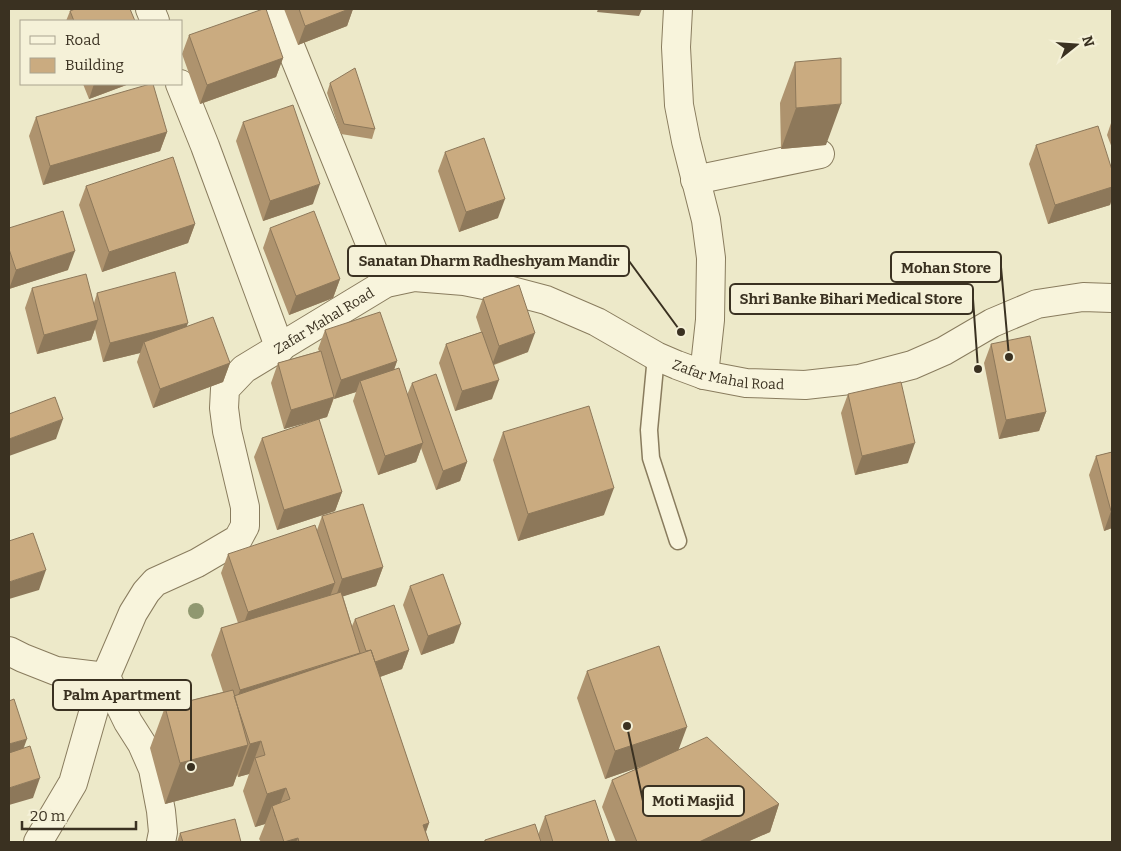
<svg xmlns="http://www.w3.org/2000/svg" width="1121" height="851" font-family="Bitter,serif">
<rect width="100%" height="100%" fill="#ede9c9"/>
<g fill="none" stroke-linecap="round" stroke-linejoin="round">
<defs>
<path id="lane" d="M656 356 649 430 651 458 678 541"/>
<g id="street">
<path d="M150 9 155 21"/>
<path d="M275 9 386 283"/>
<path d="M678 9 676 47 679 105 686 141 706 220 711 258 710 320 704 375"/>
<path d="M180 84 205 146 280 349"/>
<path d="M695 180 820 154"/>
<path d="M9 651 23 658 56 671 106 677 128 722 142 744 153 769 161 811 163 832 161 842"/>
<path id="s1" d="M38 842 73 783 99 692 133 613 146 592 155 582 197 563 238 539 245 526V507L227 431 224 408 225 389 244 369 386 283 414 277 464 281 504 289 546 300 597 322 656 356 677 365 704 375 746 383 805 385 859 379 912 365 944 351 992 323 1037 304 1083 297 1112 298"/>
</g>
</defs>
<!-- lane casing -->
<use href="#lane" stroke="#897c5e" stroke-width="19"/>
<!-- street casing -->
<use href="#street" stroke="#897c5e" stroke-width="30"/>
<!-- lane -->
<use href="#lane" stroke="#f8f4dc" stroke-width="16"/>
<!-- street -->
<use href="#street" stroke="#f8f4dc" stroke-width="28"/>
</g>
<!-- trees -->
<circle fill="#909870" cx="196" cy="611" r="8"/>
<!-- wall -->
<path fill="#ae936e" d="M284 9H353L347 26 298 45Z
M70 11 135 21H66Z
M189 35 283 58 276 77 200 104 182 54Z
M795 62 826 145 781 149 780 103Z
M330 83 375 129 372 139 341 134 327 93Z
M83 84H129L89 99Z
M36 117 167 132 160 151 43 185 29 136Z
M1112 120V148L1107 135Z
M243 122 313 204 263 221 236 141Z
M1036 145 1112 170V198L1110 205 1048 224 1029 164Z
M445 152 498 218 459 232 438 171Z
M86 186 195 224 188 243 102 272 79 205Z
M9 228 68 270 9 289Z
M270 228 340 279 333 298 289 315 263 248Z
M32 288 94 303 97 293 187 327 230 363 223 382 153 408 137 362 140 353 103 362 95 329 91 340 37 354 25 308Z
M483 298 528 352 494 365 492 399 455 411 439 363 446 344 481 332 476 317Z
M325 330 397 361 394 370 407 395 412 383 467 462 460 481 436 490 421 448 416 462 378 475 353 401 356 392 334 399V398L327 417 284 429 271 383 278 363 319 351 318 349Z
M991 344 1046 412 1039 431 999 439 984 363Z
M848 394 908 463 855 475 841 413Z
M503 432 604 515 518 541 493 460Z
M262 438 342 492 335 511 277 530 254 457Z
M1112 452V528L1104 531 1089 475 1096 456Z
M322 516 383 567 376 586 343 596 352 626 355 619 409 650 402 669 380 677 429 823 426 832 429 842H261L259 839 265 824 255 827 243 791 249 774 238 777 237 774 233 786 165 804 150 748 165 707 223 692 211 655 221 628 238 623 221 573 228 554 317 530Z
M410 586 454 643 421 655 403 605Z
M587 671 679 750 779 804 770 832 747 842H616L602 807 612 780 645 765 605 779 577 698Z
M545 816 609 842H484L485 840 538 835Z
M180 833 241 842H177Z"/>
<!-- shaded-wall -->
<path fill="#8d785a" d="M349 9H353L347 26 298 45 305 26Z
M598 9H642L639 16 597 12Z
M283 58 276 77 200 104 207 85Z
M94 84H129L89 99Z
M841 104 826 145 781 149 796 108Z
M167 132 160 151 43 185 50 166Z
M320 184 313 204 263 221 270 201Z
M1112 187V198L1110 205 1048 224 1055 205Z
M505 199 498 218 459 232 466 212Z
M195 224 188 243 102 272 109 252Z
M75 251 68 270 9 289 16 270Z
M340 279 333 298 289 315 296 296Z
M98 320 91 340 37 354 44 335Z
M188 323 181 342H144L140 353 103 362 110 343Z
M535 333 528 352 492 365 499 346Z
M397 361 390 381H360L356 392 334 399 341 380Z
M230 363 223 382 153 408 160 389Z
M499 380 492 399 455 411 462 391Z
M334 397 327 417 284 429 291 410Z
M1046 412 1039 431 999 439 1006 420Z
M63 419 56 439 9 456V439Z
M423 443 416 462 378 475 385 456Z
M915 443 908 463 855 475 862 456Z
M467 462 460 481 436 490 443 471Z
M614 488 604 515 518 541 528 514Z
M342 492 335 511 277 530 284 510Z
M1111 511H1112V528L1104 531Z
M383 567 376 586 335 599 342 579Z
M46 570 39 590 9 599V582Z
M335 583 328 602 241 631 248 612Z
M461 624 454 643 421 655 428 636Z
M409 650 402 669 363 683 370 664Z
M360 654 236 701 240 690Z
M687 727 677 754 605 779 615 751Z
M27 739 20 758 9 762V744Z
M261 741 249 774 238 777 250 744Z
M248 745 233 786 165 804 180 763Z
M40 778 33 798 9 805V788Z
M286 788 275 817 272 806 265 824 255 827 267 794Z
M779 804 770 832 747 842H699Z
M429 823 422 842 423 825Z
M298 838 296 842H285Z"/>
<!-- building -->
<path fill="#caab80" stroke="#8d785a" d="M75 9H130L135 21H74L70 11Z
M263 9H266L283 58 207 85 189 35Z
M299 9H349L305 26Z
M841 58V104L796 108 795 62Z
M355 68 375 129 344 124 330 83Z
M150 84H153L167 132 50 166 36 117Z
M293 105 320 184 270 201 243 122Z
M1098 126 1112 170V187L1055 205 1036 145Z
M484 138 505 199 466 212 445 152Z
M173 157 195 224 109 252 86 186Z
M63 211 75 251 16 270 9 249V228Z
M314 211 340 279 296 296 270 228Z
M175 272 188 323 110 343 97 293Z
M86 274 98 320 44 335 32 288Z
M519 285 535 333 499 346 483 298Z
M380 312 397 361 341 380 325 330Z
M213 317 230 363 160 389 144 342Z
M482 332 499 380 462 391 446 344Z
M1030 336 1046 412 1006 420 991 344Z
M321 351 334 397 291 410 278 363Z
M399 368 423 443 385 456 360 381Z
M436 374 467 462 443 471 412 383Z
M901 382 915 443 862 456 848 394Z
M55 397 63 419 9 439V414Z
M589 406 614 488 528 514 503 432Z
M319 419 342 492 284 510 262 438Z
M1112 452V511H1111L1096 456Z
M363 504 383 567 342 579 322 516Z
M315 525 335 583 248 612 228 554Z
M33 533 46 570 9 582V541Z
M443 574 461 624 428 636 410 586Z
M341 592 360 653 240 690 221 628Z
M394 605 409 650 375 662 371 650 366 651 355 619Z
M659 646 687 727 615 751 587 671Z
M371 650 429 823 423 825 429 842H299L298 838 284 842 272 806 290 799 286 788 267 794 255 758 265 755 261 741 250 744 234 696Z
M233 690 248 745 180 763 165 707Z
M14 699 27 739 9 744V701Z
M707 737 779 804 699 842H637L612 780Z
M30 746 40 778 9 788V753Z
M595 800 609 842H553L545 816Z
M235 819 241 842H183L180 833Z
M535 824 541 842H485V840Z"/>
<g text-anchor="middle" stroke-width="4.5" stroke-linejoin="round" paint-order="stroke">
<!-- street labels -->
<g font-size="14" fill="#3a3121" stroke="#f5f1d8">
<text dy="5" stroke="none"><textPath href="#s1" startOffset="656">Zafar Mahal Road</textPath></text>
<text dy="5" stroke="none"><textPath href="#s1" startOffset="1091">Zafar Mahal Road</textPath></text>
</g>
</g>
<!-- callouts -->
<path fill="none" stroke="#3a3121" stroke-width="2" d="M681 332L629 261M1009 357L1001 267M978 369L973 299M191 767L191 695M627 726L643 801"/>
<g fill="#3a3121" stroke="#f5f1d8" stroke-width="2">
<circle cx="681" cy="332" r="5"/>
<circle cx="1009" cy="357" r="5"/>
<circle cx="978" cy="369" r="5"/>
<circle cx="191" cy="767" r="5"/>
<circle cx="627" cy="726" r="5"/>
</g>
<g fill="#f5f1d8" stroke="#3a3121" stroke-width="2">
<rect x="348" y="246" width="281" height="30" rx="5"/>
<rect x="891" y="252" width="110" height="30" rx="5"/>
<rect x="730" y="284" width="243" height="30" rx="5"/>
<rect x="53" y="680" width="138" height="30" rx="5"/>
<rect x="643" y="786" width="101" height="30" rx="5"/>
</g>
<g font-size="15" text-anchor="middle" font-weight="bold" fill="#3a3121">
<text x="489" y="266">Sanatan Dharm Radheshyam Mandir</text>
<text x="946" y="273">Mohan Store</text>
<text x="851" y="304">Shri Banke Bihari Medical Store</text>
<text x="122" y="700">Palm Apartment</text>
<text x="693" y="806">Moti Masjid</text>
</g>
<!-- border -->
<rect width="1121" height="851" fill="none" stroke="#3a3121" stroke-width="20"/>
<!-- legend -->
<rect x="20" y="20" width="162" height="65" fill="#f5f1d8" stroke="#aaa48f"/>
<rect x="30" y="36" width="25" height="8" fill="#f8f4dc" stroke="#aaa48f"/>
<text x="65" y="45" font-size="15" fill="#3a3121">Road</text>
<rect x="30" y="58" width="25" height="15" fill="#caab80" stroke="#aaa48f"/>
<text x="65" y="70" font-size="15" fill="#3a3121">Building</text>
<!-- north arrow -->
<g transform="translate(1076 45) rotate(73)" stroke="#f5f1d8" stroke-width="4" paint-order="stroke">
<path d="M0-4L9 19L0 12L-9 19Z" fill="#3a3121"/>
<text y="-8" font-size="14" font-weight="bold" text-anchor="middle" fill="#3a3121">N</text>
</g>
<!-- scale -->
<path d="M22 821v8h114v-8" fill="none" stroke="#3a3121" stroke-width="2.5"/>
<text x="30" y="821" font-size="15" fill="#3a3121" stroke="#f5f1d8" stroke-width="4" paint-order="stroke">20 m</text>
</svg>
